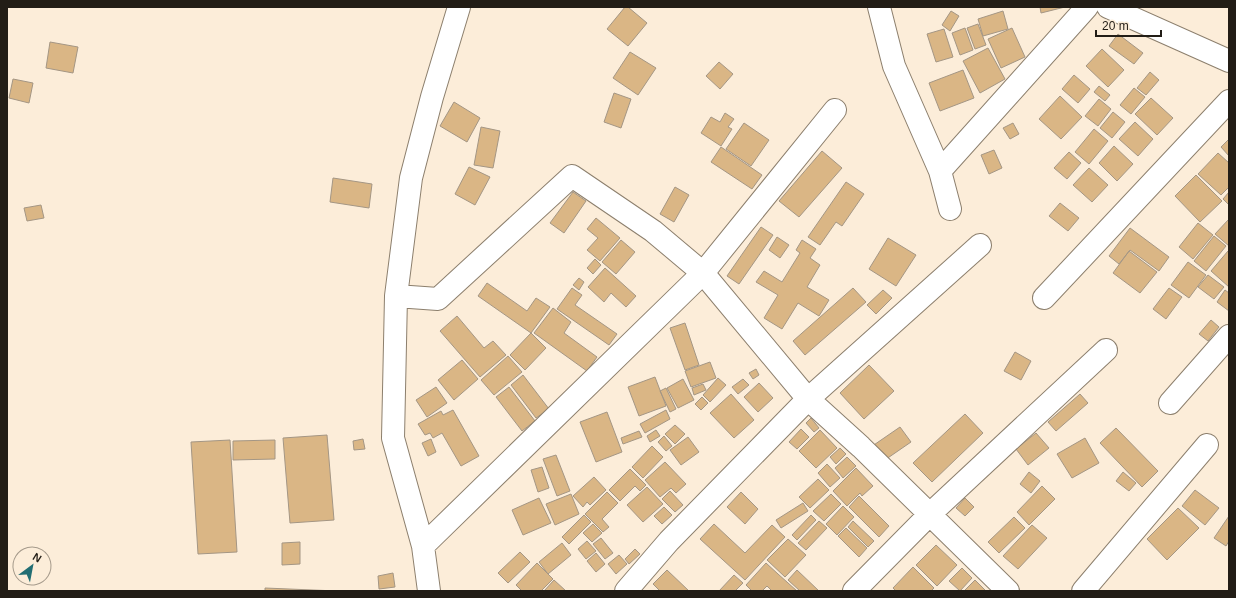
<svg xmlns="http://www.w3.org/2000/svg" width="1236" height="598" font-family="Arial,sans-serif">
<rect width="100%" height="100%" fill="#fcedd9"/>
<!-- building -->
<path fill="#dab685" stroke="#a49684" d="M625 7H628L647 23 628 46 607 29Z
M1040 7H1065L1041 13Z
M951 11 959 16 950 31 942 25Z
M1003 11 1008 29 983 36 978 19Z
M978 24 986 45 975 49 967 28Z
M965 28 973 50 960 55 952 33Z
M1012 28 1025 57 1001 68 988 39Z
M944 29 953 57 936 62 927 34Z
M1118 34 1143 53 1134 64 1109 46Z
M50 42 78 47 73 73 46 68Z
M988 48 1005 79 980 93 963 61Z
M1102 49 1124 70 1108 87 1086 66Z
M630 52 656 68 638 95 613 78Z
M719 62 733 74 720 89 706 76Z
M963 70 974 98 940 111 929 83Z
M1150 72 1159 80 1146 95 1137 88Z
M1074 75 1090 89 1078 103 1062 89Z
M13 79 33 83 29 103 9 98Z
M1099 86 1110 95 1105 101 1094 92Z
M1134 88 1145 97 1131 114 1120 105Z
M614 93 631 99 621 128 604 122Z
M1060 96 1082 117 1061 139 1039 119Z
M1151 98 1173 118 1157 135 1135 114Z
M1099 99 1111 109 1098 126 1085 116Z
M454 102 480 118 467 142 440 126Z
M1113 112 1125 122 1112 138 1100 128Z
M725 113 734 119 728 127 732 129 721 146 701 133 711 117 720 122Z
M1135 122 1153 139 1138 156 1119 139Z
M744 123 769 140 751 166 726 149Z
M1013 123 1019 134 1010 139 1003 128Z
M481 127 500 131 493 168 474 165Z
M1094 129 1108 141 1089 164 1075 152Z
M1229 139V156L1221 147Z
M1114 146 1133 164 1117 181 1099 163Z
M721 147 762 175 752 189 711 162Z
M994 150 1002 168 989 174 981 155Z
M822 151 842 168 799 217 779 201Z
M1069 152 1081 163 1067 179 1054 168Z
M1218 153 1229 163V187L1221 195 1198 174Z
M469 167 490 177 475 205 455 194Z
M1089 168 1108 185 1092 202 1073 185Z
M1196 175 1222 201 1200 222 1175 196Z
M333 178 372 184 369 208 330 202Z
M846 182 864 194 842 226 836 222 820 245 808 237Z
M675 187 689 195 674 222 660 214Z
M573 192 586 201 564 233 550 223Z
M1229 192V205L1223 199Z
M1060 203 1079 218 1068 231 1049 216Z
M41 205 44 218 27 221 24 208Z
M596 218 620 238 600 261 587 250 598 238 587 229Z
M1229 219V246L1215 234Z
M1198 223 1213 235 1193 259 1179 247Z
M761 227 773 235 739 284 727 276Z
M1130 228 1169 257 1159 271 1130 250 1119 264 1109 256Z
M1214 236 1226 246 1206 271 1194 261Z
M777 237 789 245 780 258 769 250Z
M888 238 916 255 896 286 869 269Z
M621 240 635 252 616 274 602 262Z
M802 240 816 249 810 258 820 265 807 287 829 300 819 316 798 303 782 329 764 318 778 295 756 282 764 271 782 282 800 253 796 250Z
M1129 251 1157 272 1140 293 1113 273Z
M1228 251 1229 252V287L1211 271Z
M595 259 601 265 593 274 587 268Z
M1188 262 1206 275 1189 298 1171 285Z
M605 268 636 296 626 307 611 293 604 302 588 287Z
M1208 275 1224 287 1214 299 1198 287Z
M579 278 584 282 579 290 573 285Z
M487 283 527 311 536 298 550 307 531 333 478 296Z
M572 288 582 295 575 305 617 334 609 345 557 309Z
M853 288 866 302 805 355 793 341Z
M1169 288 1182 297 1166 319 1153 309Z
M883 290 892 298 876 314 867 305Z
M1225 290 1229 293V311L1217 302Z
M553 308 571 322 564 333 597 357 587 371 534 333Z
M457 316 484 348 493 341 506 355 480 377 440 331Z
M1211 320 1219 327 1208 341 1199 334Z
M685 323 699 365 685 370 670 328Z
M531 333 546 348 525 370 510 355Z
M1015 352 1031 361 1021 380 1004 371Z
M508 356 522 372 494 395 481 380Z
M462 360 478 379 454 400 438 380Z
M710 362 716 378 691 387 685 371Z
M869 365 894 391 864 419 840 393Z
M756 369 759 375 753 379 749 373Z
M523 375 549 409 536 418 511 385Z
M655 377 666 406 639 416 628 387Z
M718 378 726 385 710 402 703 395Z
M683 379 694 400 678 408 667 388Z
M743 379 749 385 738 394 732 387Z
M759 383 773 398 758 412 744 397Z
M703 384 706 390 694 395 692 388Z
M436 387 447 403 427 417 416 400Z
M509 387 535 421 522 431 496 397Z
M666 388 676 409 670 412 660 391Z
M731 394 754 420 734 438 710 413Z
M1080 394 1088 403 1056 431 1048 422Z
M702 397 708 403 701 410 695 404Z
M453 410 479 456 461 466 442 433 433 438 430 433 425 435 418 424 441 411 443 415Z
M666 410 670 419 645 433 640 424Z
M607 412 622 452 596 462 580 422Z
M965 414 983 433 932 482 913 463Z
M811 418 819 428 814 432 806 423Z
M675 425 685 434 675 444 665 434Z
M900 427 911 442 879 464 868 449Z
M1116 428 1158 471 1142 487 1100 443Z
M801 429 809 437 797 449 789 442Z
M656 430 660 436 650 442 647 436Z
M820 430 837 448 816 468 799 451Z
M639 431 642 437 623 444 621 438Z
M1036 433 1049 448 1028 465 1016 449Z
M327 435 334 520 290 523 283 438Z
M664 436 672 446 666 451 658 442Z
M688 437 699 452 681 465 670 450Z
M1085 438 1099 463 1072 478 1057 454Z
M363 439 365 449 354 450 353 441Z
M431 439 436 452 428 456 422 443Z
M230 440 237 552 198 554 191 442Z
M275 440V459L233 460V441Z
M652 446 663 457 643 478 632 467Z
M840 448 846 454 836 464 830 457Z
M556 455 570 491 557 496 543 459Z
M847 457 856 466 843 478 835 468Z
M665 462 686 484 676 493 671 488 660 497 645 480Z
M827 464 840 478 830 487 818 473Z
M542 467 549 488 538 492 531 470Z
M856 468 873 486 862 496 860 493 847 506 833 491Z
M630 469 646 485 640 491 635 486 620 501 609 490Z
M1029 472 1040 481 1031 493 1020 484Z
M1123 472 1136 483 1129 491 1116 481Z
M594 477 606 490 590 505 587 502 583 507 573 496Z
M818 479 829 490 810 508 799 497Z
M1042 486 1055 499 1029 525 1017 512Z
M647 487 663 504 643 522 627 505Z
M1195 490 1219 508 1205 525 1182 506Z
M670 491 683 505 675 512 662 499Z
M607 492 618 503 602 519 609 527 603 532 585 514Z
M741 492 758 509 745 524 727 507Z
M571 494 579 514 555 525 546 504Z
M831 494 841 504 824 521 813 511Z
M859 496 889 526 879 537 849 507Z
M539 498 551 523 523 535 512 510Z
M965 498 974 507 965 516 956 508Z
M803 503 808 511 781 528 776 520Z
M843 506 854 517 837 535 826 524Z
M664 507 672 515 662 524 654 516Z
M1178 508 1199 528 1167 560 1147 539Z
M584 515 591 522 569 544 562 537Z
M811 515 816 520 797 540 792 535Z
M1229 516V541L1226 546 1214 538Z
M1014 517 1025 528 999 553 988 542Z
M819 521 827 528 806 550 798 543Z
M853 521 874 541 868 547 848 527Z
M593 524 602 533 592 542 583 533Z
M714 524 745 553 772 525 785 537 745 580 700 539Z
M1032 525 1047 538 1018 569 1003 556Z
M846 528 867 548 859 557 838 536Z
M601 538 613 553 605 559 593 544Z
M788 539 806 555 785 577 767 560Z
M587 541 596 551 586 559 578 549Z
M300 542V564L282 565V543Z
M562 543 571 555 548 574 539 562Z
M936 545 957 565 937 586 916 565Z
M635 549 640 554 629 564 625 559Z
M520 552 530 562 508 583 498 573Z
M596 553 605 564 596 572 587 561Z
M619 555 627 564 616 574 608 564Z
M537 563 553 579 541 591H522L516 585Z
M766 563 778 574 797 591H772L767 586 762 591H752L746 585Z
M913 567 934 588 931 591H896L893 588Z
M962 568 972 578 960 591 949 581Z
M667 570 689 591H660L653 584Z
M797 570 819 591H800L788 580Z
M393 573 395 587 379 589 378 576Z
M734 575 743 583 735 591H719Z
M554 580 566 591H544Z
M975 580 986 591H967L965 590Z
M265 588 337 591H265Z"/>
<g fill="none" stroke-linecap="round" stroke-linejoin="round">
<defs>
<path id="minor" d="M879 7 894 66 940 171 950 209
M1108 7 1229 61
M940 171 1087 7
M396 296 438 299 572 176 653 231 703 273 808 399 861 447 1008 591
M1044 298 1229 101
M1170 403 1229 336
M423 546 703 273 835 110
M429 591 423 546 393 438 396 296 411 178 432 97 459 7
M626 591 669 541 808 399 980 245
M854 591 930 514 1106 350
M1083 591 1207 445"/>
</defs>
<!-- minor casing -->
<use href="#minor" stroke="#8c7f6d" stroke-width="24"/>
<!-- minor -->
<use href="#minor" stroke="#fff" stroke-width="22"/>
</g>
<!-- border -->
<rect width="1236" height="598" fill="none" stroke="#221d16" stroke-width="16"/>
<!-- north arrow -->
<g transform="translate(32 566) rotate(32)"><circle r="19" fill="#fcedd9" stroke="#a59a8b"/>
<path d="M0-3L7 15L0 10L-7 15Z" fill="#226e73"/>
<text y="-6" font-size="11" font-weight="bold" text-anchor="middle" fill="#221d16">N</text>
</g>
<!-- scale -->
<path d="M1096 30v6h65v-6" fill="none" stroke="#221d16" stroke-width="2"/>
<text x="1102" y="30" font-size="12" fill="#221d16" stroke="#fcedd9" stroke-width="3" paint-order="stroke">20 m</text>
</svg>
